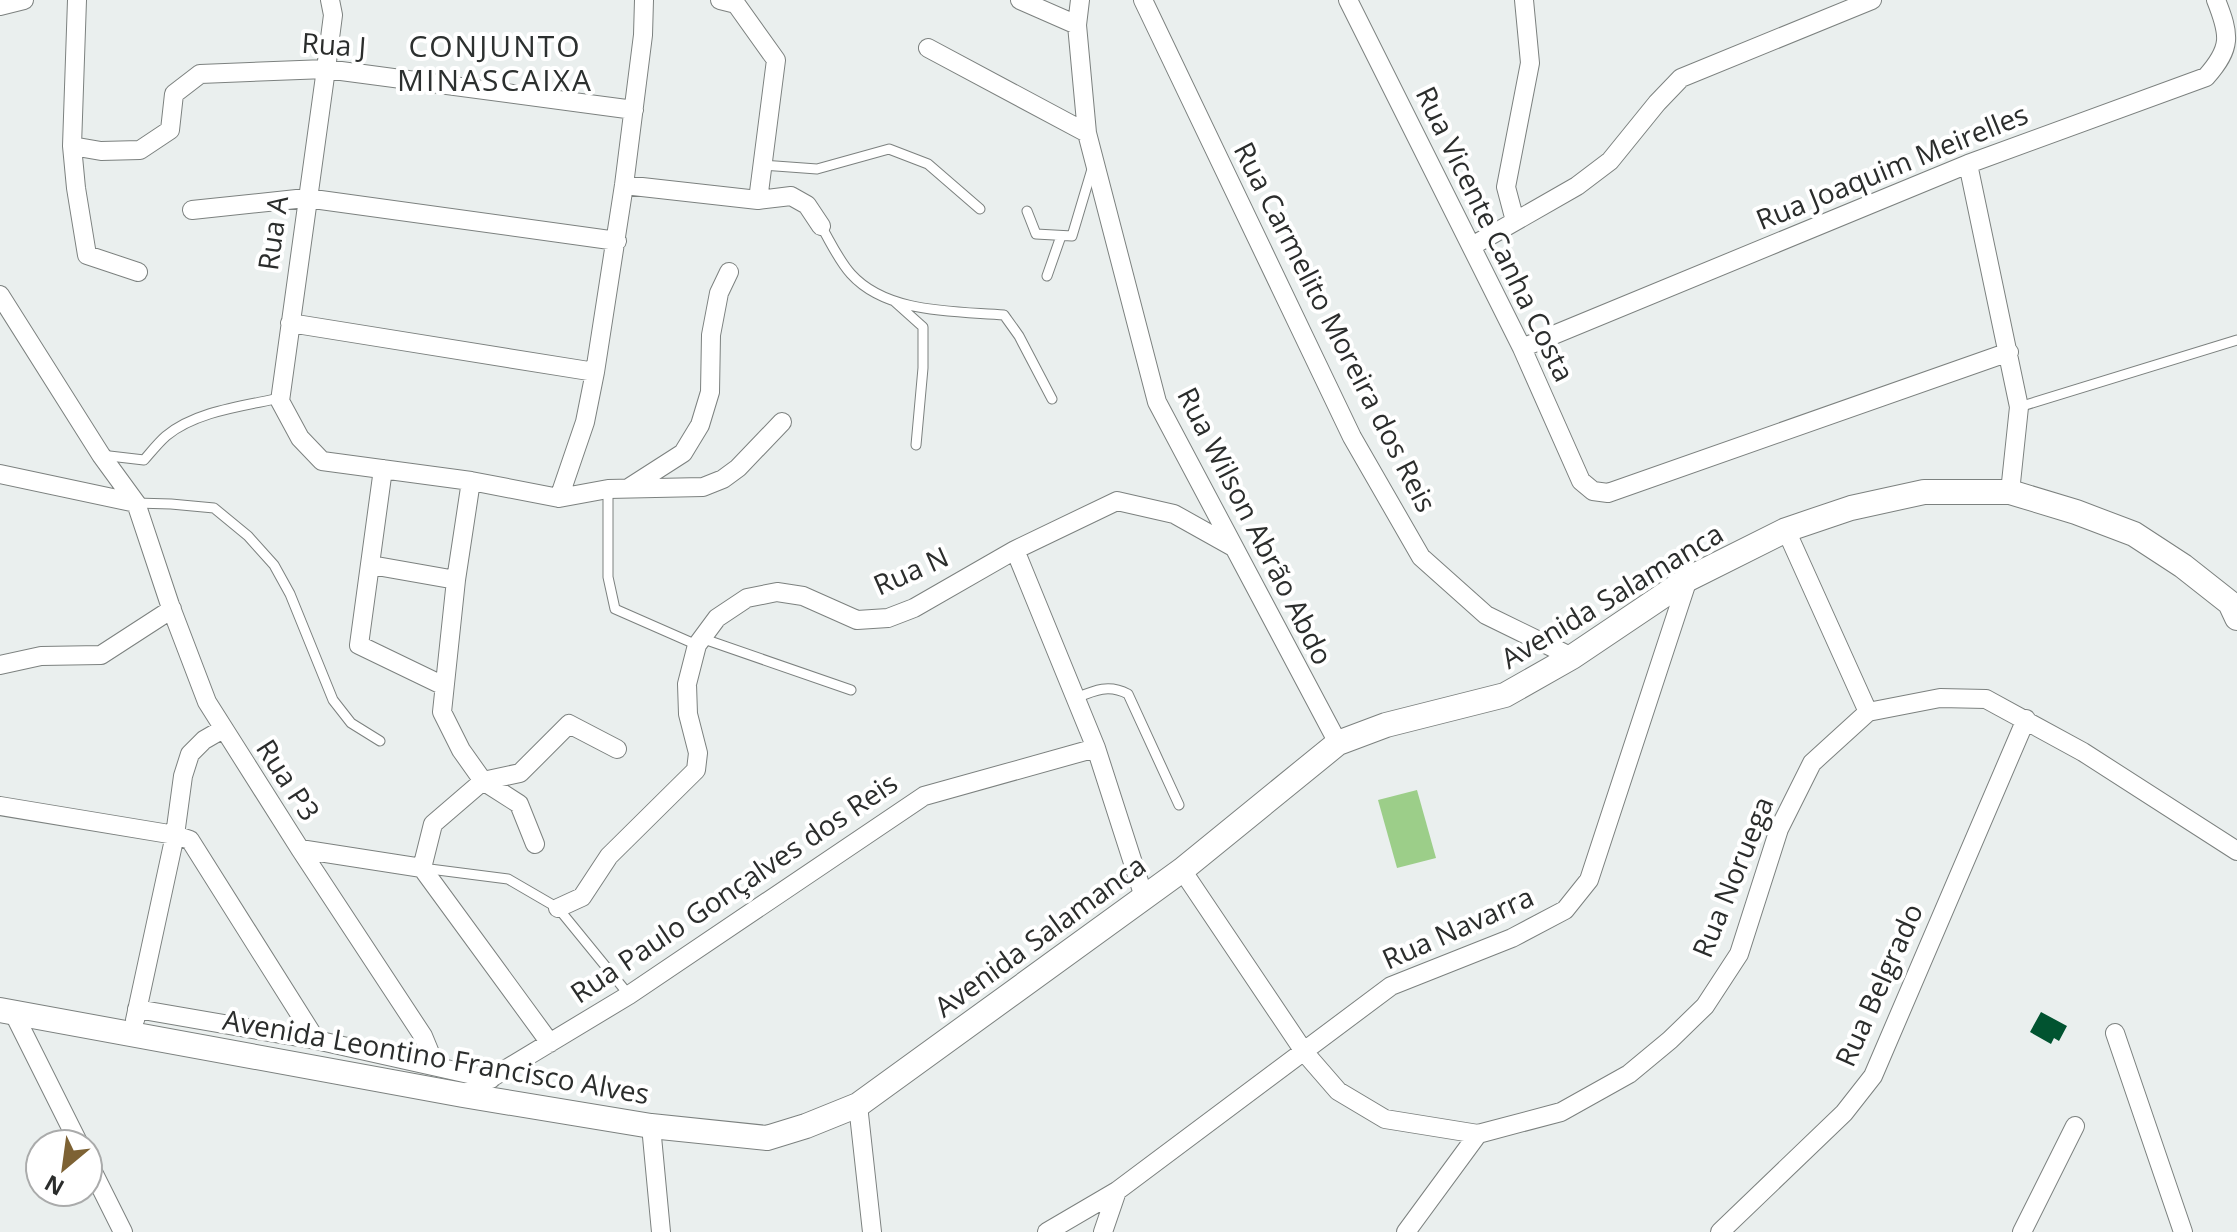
<svg xmlns="http://www.w3.org/2000/svg" width="2237" height="1232" font-family="'Open Sans',sans-serif">
<rect width="100%" height="100%" fill="#eaefee"/>
<!-- green -->
<path fill="#9cce89" d="M1417 790 1436 858 1397 868 1378 800Z"/>
<!-- building -->
<path fill="#015330" d="M2041 1012 2067 1026 2059 1041 2054 1038 2051 1044 2030 1032Z"/>
<g fill="none" stroke-linecap="round" stroke-linejoin="round">
<defs>
<path id="lane" d="M762 165 817 169 889 149 928 164 980 209
M1027 211 1036 234 1072 236 1092 169
M821 226C830 241 839 261 851 274 887 314 955 311 1004 315L1019 336 1052 399
M1047 276 1061 236
M894 301 923 327V368L916 445
M2019 407 2237 340
M101 455 144 460C151 452 158 443 166 436 196 411 244 406 280 398
M608 489V577L615 609 697 645
M136 503 171 504 214 508 248 536 274 565 290 594 333 700 351 723 380 741
M701 638 851 690
M1076 698C1095 690 1109 684 1128 694L1179 805
M422 868 508 879 558 908 629 995"/>
<path id="street" d="M77 0 72 146 76 188 87 255 138 272
M330 0 333 15 326 69 280 401 300 438 322 461 471 481 559 498 608 489 703 487 723 479 738 468 782 422
M720 0 736 4 776 60 758 200
M1020 0 1077 25
M1080 0 1077 25 1087 133 1157 402 1338 743
M1143 0 1352 437 1421 557 1486 615 1572 657
M1348 0 1522 348 1581 481 1593 491 1608 493 2009 352
M0 6 24 0
M928 48 1087 133
M72 146 101 151 140 150 170 130 174 94 200 74 326 69 634 110
M1968 164 2019 407 2010 492
M624 185 758 200 791 196 807 205 821 226
M192 210 306 198 617 241
M1515 221 1506 187 1530 63 1524 0
M1472 246 1577 186 1610 161 1657 103 1681 78 1872 0
M0 295 101 455 136 503 170 605 207 702 300 849 423 1036 435 1065
M290 323 595 372
M1522 348 1968 164 2206 77C2232 48 2230 35 2216 0
M383 469 359 645 444 686
M0 474 136 503
M630 487 683 453 700 425 710 392 711 335 719 293 729 272
M559 498 585 422 595 372 624 185 643 35 644 0
M1786 530 1868 712
M1015 550 1096 748 1144 897
M371 565 456 580
M0 665 41 656 101 655 172 609
M0 806 175 835 190 840 316 1040
M535 844 519 804 483 781 520 773 569 724 617 749
M300 849 422 868
M422 868 433 824 483 781 461 750 442 712 456 580 471 481
M422 868 550 1043
M1182 870 1305 1053 1338 1091 1385 1119 1478 1134 1561 1112 1629 1074 1670 1040 1705 1006 1739 954 1779 829 1812 763 1868 712 1940 698 1986 699 2083 752 2237 851
M558 908 582 897 609 856 696 770 698 753 688 714 687 684 697 645 717 618 747 598 777 592 803 596 857 620 888 618 914 608 1015 550 1117 501 1174 514 1233 547
M137 1009 316 1040 491 1079
M13 1012 79 1144
M135 1020 175 835 183 776 190 754 204 740 223 729
M2115 1033 2183 1232
M463 1095 629 995 924 796 1096 748
M858 1105 872 1232
M651 1126 661 1232
M88 1162 123 1232
M1047 1232 1117 1191 1391 986 1512 938 1565 910 1589 880 1688 579
M1103 1232 1117 1191
M1406 1232 1478 1134
M1720 1232 1844 1113 1873 1076 2026 719
M2022 1232 2075 1126"/>
<path id="secondary" d="M0 1010 463 1095 651 1126 767 1138 806 1126 858 1105 1182 870 1338 743 1386 725 1505 695 1572 657 1688 579 1786 530 1851 508 1924 492H2010L2076 512 2134 534 2183 566 2230 603 2237 618"/>
</defs>
<!-- lane casing -->
<use href="#lane" stroke="#7c817f" stroke-width="11"/>
<!-- street casing -->
<use href="#street" stroke="#7c817f" stroke-width="20"/>
<!-- secondary casing -->
<use href="#secondary" stroke="#7c817f" stroke-width="26"/>
<!-- lane -->
<use href="#lane" stroke="#fff" stroke-width="9"/>
<!-- street -->
<use href="#street" stroke="#fff" stroke-width="18"/>
<!-- secondary -->
<use href="#secondary" stroke="#fff" stroke-width="24"/>
</g>
<g text-anchor="middle" stroke-width="8" stroke-linejoin="round" paint-order="stroke">
<!-- street labels -->
<g font-size="28" fill="#2b2d2c" stroke="#fff">
<text transform="translate(334 45) rotate(4)" y="10">Rua J</text>
<text transform="translate(1892 167) rotate(-22)" y="10">Rua Joaquim Meirelles</text>
<text transform="translate(273 233) rotate(-82)" y="10">Rua A</text>
<text transform="translate(1495 234) rotate(64)" y="10">Rua Vicente Canha Costa</text>
<text transform="translate(1335 327) rotate(63)" y="10">Rua Carmelito Moreira dos Reis</text>
<text transform="translate(1255 526) rotate(63)" y="10">Rua Wilson Abrão Abdo</text>
<text transform="translate(911 571) rotate(-24)" y="10">Rua N</text>
<text transform="translate(1612 596) rotate(-31)" y="10">Avenida Salamanca</text>
<text transform="translate(288 780) rotate(57)" y="10">Rua P3</text>
<text transform="translate(1733 877) rotate(-68)" y="10">Rua Noruega</text>
<text transform="translate(734 888) rotate(-34)" y="10">Rua Paulo Gonçalves dos Reis</text>
<text transform="translate(1458 928) rotate(-24)" y="10">Rua Navarra</text>
<text transform="translate(1040 936) rotate(-36)" y="10">Avenida Salamanca</text>
<text transform="translate(1879 985) rotate(-66)" y="10">Rua Belgrado</text>
<text transform="translate(436 1057) rotate(10)" y="10">Avenida Leontino Francisco Alves</text>
</g>
<!-- neighbourhood labels -->
<g font-size="30" letter-spacing="2" fill="#2c302f" stroke="#fff">
<text x="495" y="57">CONJUNTO<tspan x="495" dy="34">MINASCAIXA</tspan></text>
</g>
</g>
<!-- north arrow -->
<g transform="translate(64 1168) rotate(209)"><circle r="38" fill="#ffffff" stroke="#aaabab" stroke-width="2"/>
<path d="M0-6L14 30L0 20L-14 30Z" fill="#7d6234"/>
<text y="-12" font-size="22" font-weight="bold" text-anchor="middle" fill="#2b2d2c">N</text>
</g>
</svg>
